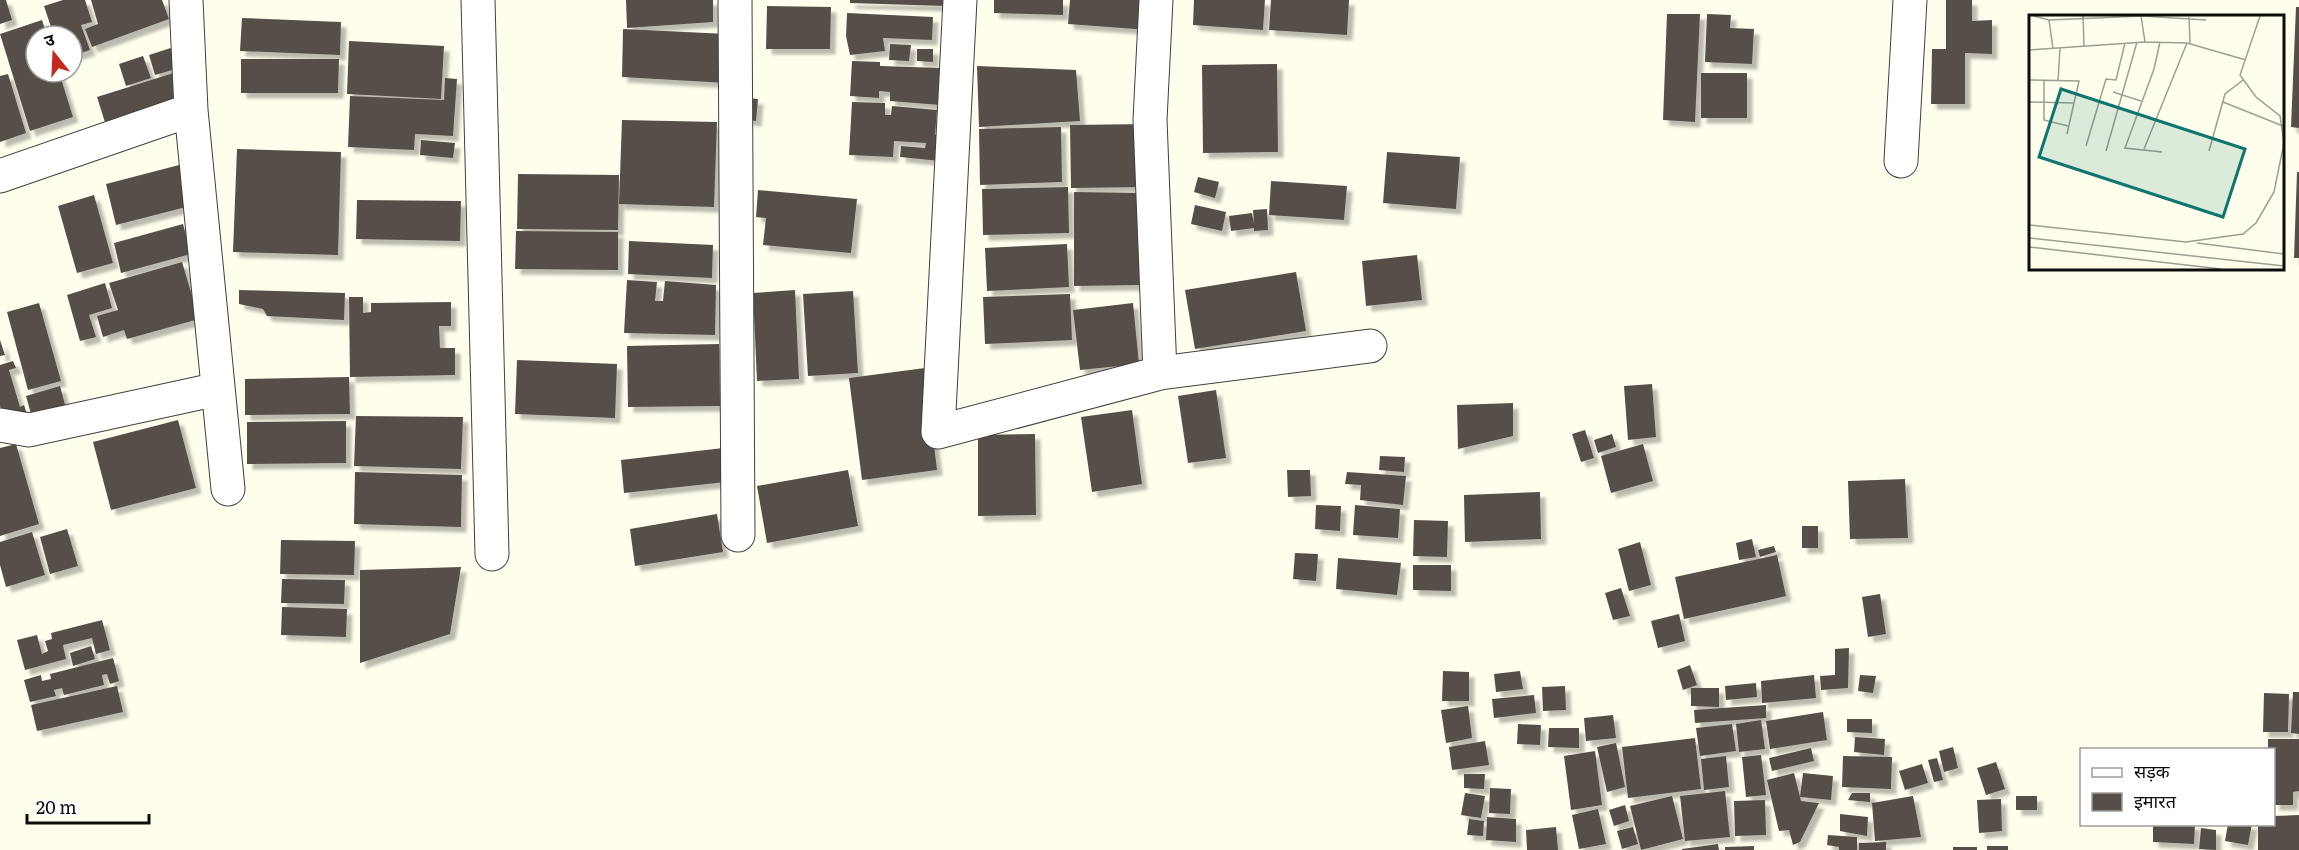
<svg xmlns="http://www.w3.org/2000/svg" width="2299" height="850" font-family="Literata,'Noto Sans Devanagari',serif">
<defs>
<filter id="shadow"><feDropShadow dx="5.5" dy="5.5" stdDeviation="1.5" flood-color="#0004"/></filter>
</defs>
<rect width="100%" height="100%" fill="#fffeed"/>
<!-- building -->
<path fill="#564f49" filter="url(#shadow)" d="M0 0H6L12 20 0 24Z
M63 0H85L92 22 81 25 90 50 72 56V36H54L44 6Z
M91 0H162L169 19 92 47 85 29 98 24Z
M626 0H713V22L627 28Z
M850 0H945V6L850 3Z
M994 0H1063V15L994 13Z
M1070 0H1152L1149 30 1068 24Z
M1194 0H1265L1263 30 1193 25Z
M1271 0H1349L1347 35 1269 30Z
M1946 0H1972V21L1992 20V54L1965 53V104H1931L1932 49H1946Z
M767 6 831 7 830 49H766Z
M2296 7H2299V128L2291 127Z
M847 13 933 17 932 40 883 38 885 51 850 55 846 36Z
M1667 14H1700L1695 122 1663 120Z
M1707 14 1731 15 1730 28 1754 29 1752 64 1705 62Z
M242 18 341 22 340 55 240 51Z
M42 20 47 36H36V72H59L73 117 30 131 0 34Z
M623 29 727 34 726 83 622 77Z
M349 41 444 46 441 99 347 94Z
M890 44 911 45 909 61 889 60Z
M177 46 183 67 155 75 149 55Z
M917 49H933V62L917 61Z
M143 56 151 78 126 86 119 64Z
M241 59H339L338 93H241Z
M852 61 880 62V66L941 68 940 105 890 101V92L879 91V98L850 96Z
M1277 64 1278 152 1203 153 1202 65Z
M977 66 1076 70 1080 121 979 127Z
M183 70 187 107 109 135 97 97Z
M1701 73H1747V118H1701Z
M8 74 26 133 0 142V76Z
M445 78 457 79 453 136 415 134 414 150 348 147 350 96 444 100Z
M748 98 758 99 756 121 746 120Z
M852 102 885 103V115H891L892 106 937 110 935 135H941L940 161 900 157 901 146 925 148 926 143 894 141 893 157 849 155Z
M622 120 717 122 714 207 619 204Z
M1148 124 1149 187 1071 188 1070 125Z
M1061 127 1062 182 980 185 979 129Z
M421 140 455 143 453 158 420 155Z
M237 149 341 152 338 255 233 252Z
M1387 152 1460 157 1456 209 1383 203Z
M183 164 194 205 116 225 106 184Z
M2297 172H2299V258H2294Z
M518 174 619 175 618 230 517 229Z
M1198 177 1219 182 1215 198 1194 192Z
M1271 181 1347 186 1344 220 1269 215Z
M1068 187 1069 233 983 235 982 189Z
M758 190 857 199 851 253 763 245 766 218 756 217Z
M1074 192 1143 193 1142 285 1074 286Z
M94 195 113 263 77 273 58 206Z
M357 200 461 201 460 241 356 239Z
M1195 205 1226 212 1222 231 1191 224Z
M1267 209 1268 230 1254 231V228L1231 231 1229 216 1252 213 1254 224 1253 210Z
M183 224 191 254 121 273 114 243Z
M516 231 618 232V270L515 269Z
M629 241 713 245 712 278 628 274Z
M1067 244 1069 287 987 291 985 248Z
M1417 255 1422 300 1366 306 1362 261Z
M182 262 199 319 127 339 124 330 103 337 97 316 118 310 109 283Z
M1296 272 1306 331 1195 349 1185 290Z
M627 280 657 282 655 301H663L665 281 716 285 715 335 624 333Z
M105 283 112 308 89 315 96 337 80 341 67 295Z
M239 290 345 293 344 320 267 316 263 309 239 304Z
M795 290 799 379 757 381 753 293Z
M853 291 858 373 808 376 803 294Z
M1070 294 1072 340 985 344 983 297Z
M349 297H363V313L371 312V303L451 302V326H439L440 348H455V375L350 377Z
M39 303 61 381 28 390 7 312Z
M1133 303 1139 364 1080 370 1073 310Z
M0 340 5 355 0 356Z
M719 344 720 406 628 407 627 346Z
M517 360 617 364 615 418 515 414Z
M13 361 16 368 9 370 20 407 24 405 27 415 5 421 0 406V365Z
M925 368 937 470 862 480 849 378Z
M349 377 350 414 245 415V379Z
M1652 384 1656 437 1628 440 1624 386Z
M60 386 67 412 33 421 26 396Z
M1216 390 1226 458 1188 463 1178 396Z
M1513 403V436L1458 449 1457 405Z
M1132 410 1142 484 1092 492 1081 417Z
M356 416 463 417 461 469 354 466Z
M178 420 196 488 111 510 93 442Z
M346 421V463L247 464V422Z
M1585 430 1594 458 1581 462 1572 434Z
M1035 434 1036 515 978 516V435Z
M1612 434 1616 447 1598 453 1594 440Z
M16 444 39 524 0 536V448Z
M1643 444 1653 481 1611 493 1601 456Z
M723 448 726 482 624 493 621 460Z
M1380 456 1405 457 1404 472 1379 470Z
M848 470 858 526 767 543 757 486Z
M1287 470H1310L1311 496 1288 497Z
M355 472 462 475 461 527 354 524Z
M1347 472 1406 476 1403 505 1360 500 1361 485 1345 484Z
M1905 479 1908 538 1850 539 1848 481Z
M1540 492 1541 539 1465 542 1464 495Z
M1316 505 1341 506 1340 531 1315 529Z
M1355 505 1400 509 1398 538 1353 535Z
M717 514 723 552 635 566 630 529Z
M1414 520 1448 521 1447 557 1413 556Z
M1802 526H1818V548H1802Z
M67 529 78 566 50 574 40 537Z
M32 532 45 575 6 587 0 565V542Z
M1752 539 1756 557 1739 560 1736 543Z
M281 540 355 541 354 575 280 574Z
M1640 542 1651 585 1629 591 1618 549Z
M1774 546 1776 552 1760 557 1758 550Z
M1295 553 1318 554 1316 581 1293 579Z
M1777 555 1786 596 1684 619 1675 577Z
M1338 558 1401 563 1397 595 1336 589Z
M1413 565H1451V591L1413 590Z
M461 567 450 634 360 663V570Z
M282 579 345 580 344 604 281 603Z
M1621 588 1630 616 1613 620 1605 593Z
M1880 594 1886 634 1868 637 1862 597Z
M282 607 347 609 346 637 281 635Z
M1679 614 1685 641 1658 648 1651 621Z
M102 620 110 650 96 654 92 638 63 645 66 659 25 670 17 640 37 635 42 654 48 651 45 641 52 639 51 633Z
M91 646 95 659 73 666 70 653Z
M1849 648 1848 688 1821 690 1820 676 1835 675V649Z
M113 658 119 681 110 684 107 674 102 675 104 685 64 695 62 688 54 690 56 696 30 702 24 680 41 675 42 681 51 679 50 674Z
M1690 665 1697 685 1683 690 1677 670Z
M1443 671 1469 672V701H1442Z
M1520 671 1523 689 1496 692 1494 674Z
M1814 675 1816 698 1762 703 1761 681Z
M1860 675 1876 676 1873 693 1858 691Z
M1756 683 1757 697 1726 700 1725 686Z
M117 686 123 712 37 731 31 705Z
M1565 686 1566 710 1543 711 1542 687Z
M1691 688H1719V707L1691 706Z
M2293 692H2299V734L2291 733Z
M2264 693 2289 694 2288 732H2263Z
M1534 695 1536 713 1494 718 1492 699Z
M1766 705V718L1695 723 1694 710Z
M1468 706 1472 738 1446 743 1441 710Z
M1823 712 1827 740 1770 749 1766 721Z
M1613 715 1616 738 1586 741 1584 718Z
M1847 719H1872V733L1847 732Z
M1761 720 1765 749 1739 752 1736 724Z
M1518 724 1541 725 1540 745 1517 744Z
M1732 724 1736 751 1700 756 1696 728Z
M1549 728H1579V748L1548 747Z
M1855 737 1885 739 1884 755 1854 752Z
M1695 738 1701 789 1628 798 1622 747Z
M2268 739H2299V791L2293 792V805H2274V750H2268Z
M1485 741 1489 765 1452 770 1449 747Z
M1616 743 1625 787 1607 792 1597 747Z
M1953 747 1958 768 1944 772 1939 751Z
M1811 748 1814 761 1772 771 1769 758Z
M1595 751 1602 805 1571 810 1564 756Z
M1761 755 1766 795 1746 797 1742 757Z
M1726 756 1729 787 1704 790 1701 759Z
M1843 756 1892 757 1891 789 1842 787Z
M1937 758 1943 780 1934 782 1928 760Z
M1996 762 2005 789 1986 795 1977 768Z
M1922 764 1928 783 1905 790 1899 771Z
M1794 773 1801 801 1819 803 1800 842 1793 845 1789 830 1779 831 1767 780Z
M1803 773 1833 776 1831 800 1800 797Z
M1464 774H1485L1484 789 1464 788Z
M1490 788 1511 789 1510 814 1489 813Z
M1725 791 1730 837 1685 841 1680 796Z
M1465 793 1485 796 1481 818 1461 815Z
M1852 793H1870V802L1848 800Z
M1672 796 1683 839 1641 850 1630 806Z
M1913 796 1921 837 1875 841 1872 803Z
M2016 796H2037V810H2016Z
M2001 799 2002 831 1979 833 1977 800Z
M1765 800 1766 835 1735 836 1734 801Z
M1625 805 1629 821 1614 826 1609 810Z
M1598 809 1606 844 1579 849 1572 815Z
M1840 814 1868 817 1867 836 1840 831Z
M2299 815V850H2258V824H2274V816Z
M1487 817 1516 819V842L1486 840Z
M1469 819 1484 821 1483 836 1467 835Z
M2153 824H2195L2194 844 2153 842Z
M2228 824H2252L2248 845 2225 841Z
M1556 827 1558 850H1527L1526 830Z
M1633 827 1638 844 1622 849 1617 831Z
M2201 828 2216 830V850L2199 849Z
M1828 835 1857 837V850H1839V847L1827 845Z
M1886 842V850H1859V843Z
M1718 844 1719 850H1682V849Z
M1754 846V850H1725V847Z
M1987 846H2008V850H1987Z
M1953 847H1977V850H1953Z"/>
<g fill="none" stroke-linecap="round" stroke-linejoin="round">
<defs>
<path id="street" d="M186 0 191 110 228 489
M478 0 492 554
M735 0 738 535
M960 0 938 432 1160 373 1370 346
M1156 0 1150 120 1160 373
M1901 161 1910 0
M0 176 191 110
M0 425 29 430 218 389"/>
</defs>
<!-- street casing -->
<use href="#street" stroke="#404040" stroke-width="35"/>
<!-- street -->
<use href="#street" stroke="#fff" stroke-width="33"/>
</g>
<!-- overview -->
<g transform="translate(2029 15)">
<rect width="255" height="255" fill="#fffeed"/>
<path fill="none" stroke="#9e9e93" stroke-width="1.5" d="M5 1 20 5 113 1 177 5M54 1 55 31M112 1 116 27M160 2 161 28M20 5 24 34M131 27 125 54 96 133 133 137M0 35 116 27 158 28 217 45M0 65 50 66 38 119M15 65V105L39 111M29 66 31 33M84 77 112 86M0 87 44 88M194 87 254 111M57 131 77 64 87 65 96 28M115 134 158 28M77 136 108 27M180 136 196 79 214 65M0 210 157 227 214 219 227 208 245 177 255 128 251 101 227 82 211 60 231 1M0 223 255 251M168 228 255 239M0 232 192 254"/>
<path fill="#0f766e" fill-opacity="0.15" stroke="#0f766e" stroke-width="3" d="M32 74 216 134 194 202 10 142Z"/>
<rect width="255" height="255" fill="none" stroke="#0d0d0d" stroke-width="3"/>
</g>
<!-- legend -->
<rect x="2080" y="748" width="195" height="78" fill="#ffffff" stroke="#9e9e9e" stroke-width="1.5"/>
<rect x="2092" y="768" width="30" height="9" fill="#ffffff" stroke="#9e9e9e" stroke-width="1.5"/>
<text x="2134" y="778" font-size="18" fill="#0d0d0d">सड़क</text>
<rect x="2092" y="793" width="30" height="18" fill="#564f49" stroke="#9e9e9e" stroke-width="1.5"/>
<text x="2134" y="808" font-size="18" fill="#0d0d0d">इमारत</text>
<!-- north arrow -->
<g transform="translate(54 54) rotate(342)"><circle r="28" fill="#ffffff" stroke="#9e9e9e" stroke-width="1.5"/>
<path d="M0-4.5L10 22L0 15L-10 22Z" fill="#c42a1e"/>
<text y="-9" font-size="16" font-weight="bold" text-anchor="middle" fill="#0d0d0d">उ</text>
</g>
<!-- scale -->
<path d="M27 814v9h122v-9" fill="none" stroke="#0d0d0d" stroke-width="3"/>
<text x="36" y="814" font-size="18" fill="#0d0d0d" stroke="#ffffff" stroke-width="4.5" paint-order="stroke">20 m</text>
</svg>
